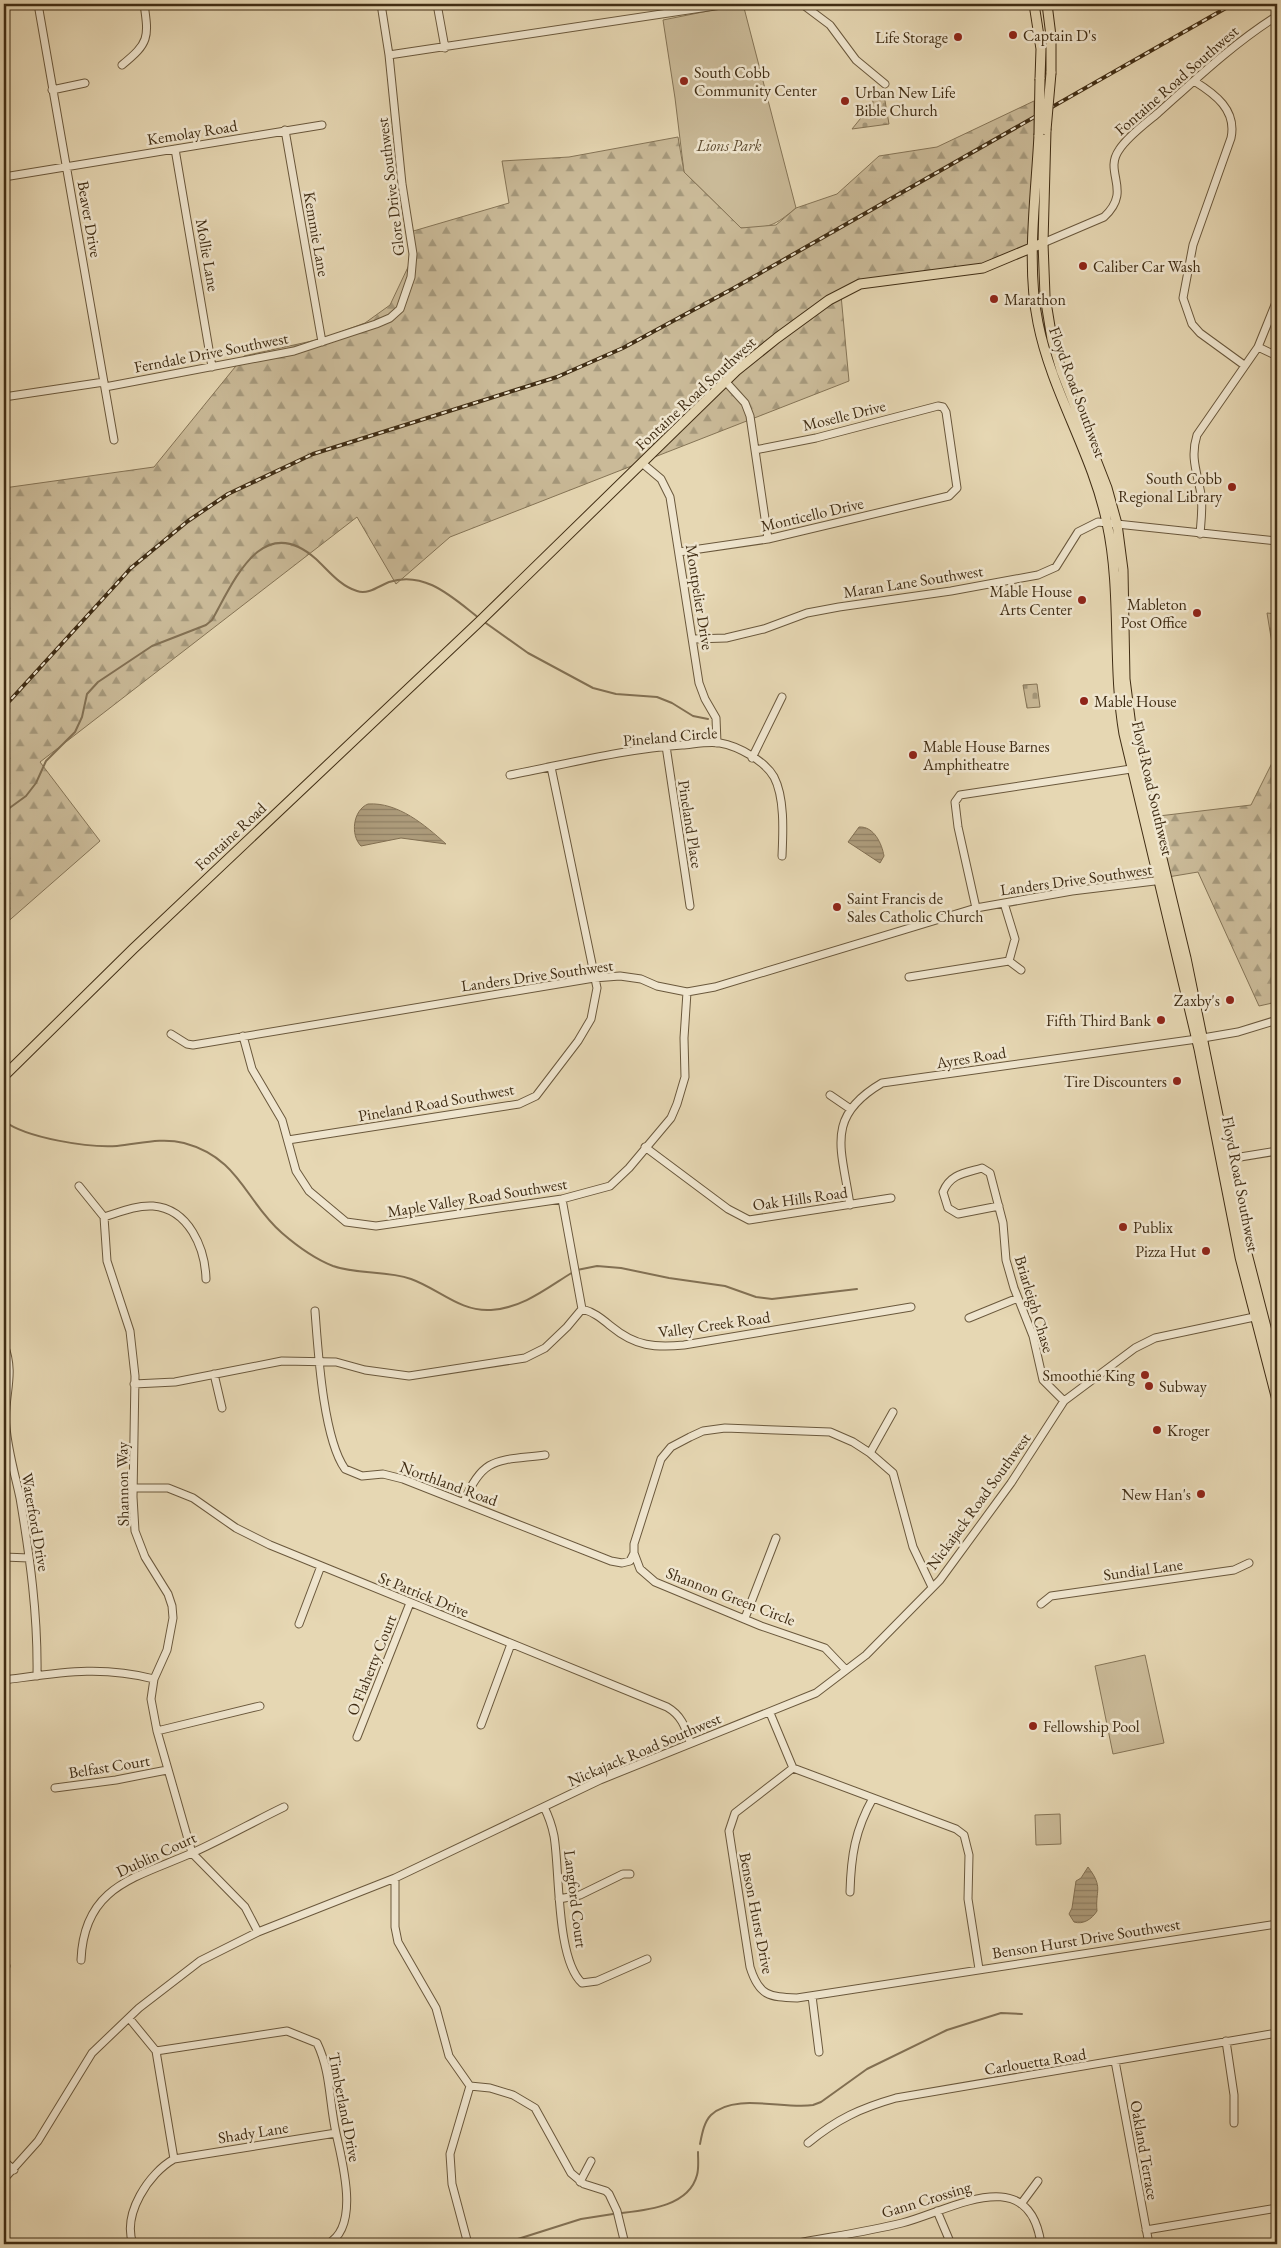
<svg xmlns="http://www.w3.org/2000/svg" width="1281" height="2248" font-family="'EB Garamond',serif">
<defs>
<pattern id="forest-firs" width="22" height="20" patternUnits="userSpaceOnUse" patternTransform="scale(1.25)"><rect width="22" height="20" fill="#caba98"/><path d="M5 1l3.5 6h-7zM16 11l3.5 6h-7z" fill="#a5987b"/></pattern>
<pattern id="cemetery-stones" width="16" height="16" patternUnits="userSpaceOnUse" patternTransform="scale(1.25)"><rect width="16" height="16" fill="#caba98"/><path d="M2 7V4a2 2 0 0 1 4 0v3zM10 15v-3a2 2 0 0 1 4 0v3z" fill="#a5987b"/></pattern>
<pattern id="water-rules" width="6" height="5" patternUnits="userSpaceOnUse" patternTransform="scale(1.25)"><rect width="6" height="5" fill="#ae9d7d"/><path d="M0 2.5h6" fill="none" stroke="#8f8065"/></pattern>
</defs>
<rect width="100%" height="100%" fill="#e6d7b3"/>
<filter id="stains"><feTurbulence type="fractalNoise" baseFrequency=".004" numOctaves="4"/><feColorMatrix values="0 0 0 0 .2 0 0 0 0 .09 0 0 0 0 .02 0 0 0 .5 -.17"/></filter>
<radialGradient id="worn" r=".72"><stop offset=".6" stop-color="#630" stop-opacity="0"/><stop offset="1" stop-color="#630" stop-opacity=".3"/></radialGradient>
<!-- green -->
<path fill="#caba98" stroke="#857456" d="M743 4 796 208C774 226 770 228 741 228L684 172 675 98 663 20Z
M1145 1655 1164 1743 1113 1754 1095 1666Z
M1060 1814 1061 1844 1036 1845 1035 1815Z"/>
<!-- forest -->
<path fill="url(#forest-firs)" stroke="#857456" d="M1034 101 1035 246 1015 257 928 276 878 281 841 295 849 381 450 537 396 584 357 517 40 762 100 841 4 925V488L154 467 244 356 321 339 365 323 390 305 409 265 410 232 509 203 502 161 569 157 678 137 684 172 741 228 776 225 796 208 837 194 879 156 937 147Z
M1267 613 1277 614V674Z
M1277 753V1002L1259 1006 1198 872 1156 879 1142 818 1251 805Z"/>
<!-- cemetery -->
<path fill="url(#cemetery-stones)" stroke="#857456" d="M872 89 884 95 889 124 852 129 873 103Z
M1037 684 1040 707 1027 708 1023 685Z"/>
<!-- water -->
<path fill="url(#water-rules)" stroke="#827053" d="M368 804C398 802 425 825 446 844L401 838 361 846C350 835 353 810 368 804Z
M859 827C874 826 882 844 884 856L880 863 848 842Z
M1088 1867C1104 1888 1095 1890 1097 1911 1092 1919 1083 1925 1074 1922L1069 1914 1072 1908 1076 1881 1081 1878Z"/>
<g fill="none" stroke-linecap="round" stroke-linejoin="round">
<!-- stream -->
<path stroke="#827053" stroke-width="2" d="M483 621 528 653 593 688 616 694 657 697 672 703 693 716 708 719
M4 812 26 796 36 783 46 761 75 732 82 717 87 694 98 682 152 646 206 625 212 620C234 581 262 511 316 559 328 570 340 586 357 591 368 595 379 586 389 582 425 570 453 598 479 618
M4 1121C26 1138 89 1148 117 1146 139 1144 161 1137 184 1143 240 1158 245 1201 282 1233 297 1246 315 1259 333 1266 358 1275 386 1270 411 1279 439 1289 460 1312 491 1310 523 1308 547 1288 573 1272
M577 1270 597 1266 621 1268 669 1278 725 1286 756 1297 772 1299 857 1289
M700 2144C702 2134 704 2122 711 2115 735 2092 785 2110 813 2105L821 2102 867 2069 947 2030 1001 2013 1022 2014
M622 2213C648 2210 689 2206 697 2175 699 2168 698 2160 698 2152
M502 2244 581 2219 613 2214"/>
<defs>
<path id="minor" d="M38 4 114 440
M437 4 445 48
M802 4 830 25 856 60 885 84
M389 55 728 4
M122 65C149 43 149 38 144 4
M1194 81C1215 94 1237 110 1231 138L1193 245 1183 298 1192 324 1200 333 1244 365
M52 90 85 83
M285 130 322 342
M175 149 212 367
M4 177 322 125
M1043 243 1104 217C1133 190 1103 173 1119 150 1128 136 1145 124 1158 113 1196 79 1234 43 1277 16
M1258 347 1277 356
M726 382 745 403 750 416 768 539
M105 387 294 351 376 324 390 318 400 309 411 277 413 254 402 184 389 55 381 4
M4 397 104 382
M642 463 661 479 670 497 699 683 705 699 716 718 717 743
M1200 534C1201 521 1203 507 1201 494 1197 472 1190 457 1197 435L1258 347 1277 300
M679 552 768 539 949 496 957 488 946 412 943 407 938 406 816 438 755 450
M694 639 726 638 764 629 807 613 839 607 951 591 1038 575 1056 567 1078 532 1098 522 1277 541
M666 746 690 906
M752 758 782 697
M510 775C567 764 624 749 682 745 694 744 709 741 720 743 738 746 765 761 774 777 785 798 783 833 782 856
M976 908 958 827 955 802 960 795 1131 769
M1009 961 1021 970
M909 977 1009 961 1015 939 1004 903
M171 1034 187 1044 193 1045 594 978 620 976 641 979 657 986 687 992 715 987 976 908 1072 891 1163 880
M243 1036 252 1069 282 1120 296 1171 309 1191 346 1222 376 1226 562 1199 610 1186 629 1168 671 1118 677 1104 685 1077 684 1038 687 992
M830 1095 849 1108
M288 1140 519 1104 536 1096 578 1041 591 1019 597 988 551 767
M645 1147 728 1209 749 1220 891 1198
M1228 1159 1277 1151
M79 1186 104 1217 107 1261 130 1331 135 1376 133 1497 135 1531 145 1557 168 1594 172 1606 173 1618 167 1650 154 1679 151 1699 157 1731 192 1853 245 1907 258 1932
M562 1199 582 1309
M850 1205C842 1149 824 1117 882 1083L1197 1039 1238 1032 1277 1020
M999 1206 958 1214 948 1208 943 1192C950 1174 965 1173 982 1168L990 1173 1003 1223 1006 1260 1014 1288 1033 1336 1043 1380 1064 1401
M104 1217C120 1212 136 1205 153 1206 189 1209 205 1248 206 1279
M582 1309C594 1312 602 1319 612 1327 635 1346 655 1348 684 1345L911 1307
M315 1311C318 1350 323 1438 345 1469L362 1476 383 1474 403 1479 611 1561 622 1563 630 1561 634 1553
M969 1318 1018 1298
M4 1345C16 1375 3 1396 6 1427 8 1452 15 1474 20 1498 30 1557 38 1616 37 1676
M214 1374 222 1408
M134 1384 175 1382 282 1361 336 1362 365 1370 409 1376 525 1358 545 1348 567 1327 582 1309
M870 1453 893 1412
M135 1488H168L193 1498 236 1528 270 1545 667 1707C681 1715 685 1726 690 1742
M464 1502C483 1455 499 1461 545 1455
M4 1557 29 1558
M1041 1604 1051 1596 1234 1570 1249 1563
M745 1618 776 1538
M299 1624 321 1566
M846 1670 825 1648 761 1626 655 1582 640 1569 634 1553V1544L661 1459 671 1447 690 1437 703 1431 725 1428 830 1432 853 1442 870 1453 893 1473 913 1547 932 1587
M4 1680C59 1673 99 1665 154 1679
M770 1713 793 1768 956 1829 964 1835 969 1855 968 1899 979 1969
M481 1725 511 1644
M157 1731 260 1706
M357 1737 410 1603
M793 1768 735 1813 729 1831 750 1967C759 1996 769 1997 797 1998L1277 1924
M55 1788 116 1780 167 1770
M544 1807C549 1817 552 1826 554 1836 560 1871 556 1959 582 1983L597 1981 647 1959
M395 1878V1927L398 1942 436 2008 449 2056 470 2086 490 2088 513 2095 535 2108 571 2173 584 2184 606 2191 609 2194 617 2211 625 2244
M850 1892C851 1856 855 1830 873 1798
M559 1899 580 1895 623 1874H630
M81 1960C84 1886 135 1878 192 1853 223 1839 253 1822 284 1807
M4 1971 6 1966
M812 1996 819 2052
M129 2018 156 2051 287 2031 317 2043C331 2072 329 2102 336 2133 342 2161 361 2228 327 2244
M1226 2041 1234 2095V2123
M156 2051 174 2159
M1115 2061 1149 2244
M808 2143C837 2119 861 2108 896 2098L1277 2033
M4 2161 14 2170
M4 2179 38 2141 92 2053 139 2008 200 1961 258 1932 395 1878 600 1780 816 1693 866 1655 940 1580 1011 1483 1064 1401 1135 1348 1155 1338 1259 1316
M580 2182 591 2161
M1021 2204 1038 2181
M937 2211 951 2244
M1146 2230 1277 2208
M133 2244C122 2214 149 2173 174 2159L336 2133
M468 2244 452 2184 450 2154 470 2086
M793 2244C829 2237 866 2232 902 2223 950 2211 1029 2160 1041 2244"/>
<path id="major" d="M1034 4 1041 49 1040 79
M1047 4 1051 36V73
M1046 130 1043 243 1045 296 1052 339 1061 370 1107 488 1117 524 1123 570 1125 679 1132 734 1186 958 1243 1238 1277 1370
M1039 135C1036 195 1026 265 1038 323 1052 393 1093 454 1107 523 1122 592 1112 664 1124 734L1199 1049 1240 1257 1277 1400
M4 1076 133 949 480 621 736 371 777 338 829 300 860 284 983 268 1043 243"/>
</defs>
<!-- minor casing -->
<use href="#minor" stroke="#6a583c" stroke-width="9"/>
<!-- major casing -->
<use href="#major" stroke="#402d14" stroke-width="11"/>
<!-- minor -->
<use href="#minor" stroke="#efe5ce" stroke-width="7"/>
<!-- major -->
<use href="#major" stroke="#e6d7b3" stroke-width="9"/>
<defs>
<path id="rail" d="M4 707 131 568 188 521 228 494 313 454 557 377 623 348 734 288 1233 4"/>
</defs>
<!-- rail casing -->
<use href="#rail" stroke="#402d14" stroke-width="4"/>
<!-- rail -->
<use href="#rail" stroke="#efe5ce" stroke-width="2" stroke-dasharray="5.5" stroke-linecap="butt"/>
<defs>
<path id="major-bridge" d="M1046 130 1051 73
M1039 135 1040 79"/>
</defs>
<!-- major-bridge casing -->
<use href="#major-bridge" stroke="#402d14" stroke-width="11" stroke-linecap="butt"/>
<!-- major-bridge -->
<use href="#major-bridge" stroke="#e6d7b3" stroke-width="9"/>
</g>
<!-- markers -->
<g fill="#8f2418" stroke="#efe5ce" stroke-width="2">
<circle cx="1013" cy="35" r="5"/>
<circle cx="958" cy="37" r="5"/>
<circle cx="684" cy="81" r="5"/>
<circle cx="845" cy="101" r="5"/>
<circle cx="1083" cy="266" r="5"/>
<circle cx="994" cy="299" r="5"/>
<circle cx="1232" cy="487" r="5"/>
<circle cx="1082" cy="600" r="5"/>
<circle cx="1197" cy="613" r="5"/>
<circle cx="1084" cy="701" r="5"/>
<circle cx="913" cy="755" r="5"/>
<circle cx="837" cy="907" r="5"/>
<circle cx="1230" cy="1000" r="5"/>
<circle cx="1161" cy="1020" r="5"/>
<circle cx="1177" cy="1081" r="5"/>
<circle cx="1123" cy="1227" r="5"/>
<circle cx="1206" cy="1251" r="5"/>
<circle cx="1145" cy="1375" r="5"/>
<circle cx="1149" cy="1386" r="5"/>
<circle cx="1157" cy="1430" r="5"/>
<circle cx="1201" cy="1494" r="5"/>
<circle cx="1033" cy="1726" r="5"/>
</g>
<g text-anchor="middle" stroke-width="5" stroke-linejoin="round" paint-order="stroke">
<!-- poi labels -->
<g font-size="16" fill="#402d14" stroke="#efe5ce" text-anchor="start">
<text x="1023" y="41">Captain D's</text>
<text x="948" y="43" text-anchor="end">Life Storage</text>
<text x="694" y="78">South Cobb<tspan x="694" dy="18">Community Center</tspan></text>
<text x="855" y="98">Urban New Life<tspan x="855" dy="18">Bible Church</tspan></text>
<text x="1093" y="272">Caliber Car Wash</text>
<text x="1004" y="305">Marathon</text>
<text x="1222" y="484" text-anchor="end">South Cobb<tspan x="1222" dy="18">Regional Library</tspan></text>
<text x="1072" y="597" text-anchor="end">Mable House<tspan x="1072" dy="18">Arts Center</tspan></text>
<text x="1187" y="610" text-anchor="end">Mableton<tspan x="1187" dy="18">Post Office</tspan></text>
<text x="1094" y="707">Mable House</text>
<text x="923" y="752">Mable House Barnes<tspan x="923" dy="18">Amphitheatre</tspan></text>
<text x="847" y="904">Saint Francis de<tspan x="847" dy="18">Sales Catholic Church</tspan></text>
<text x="1220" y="1006" text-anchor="end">Zaxby's</text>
<text x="1151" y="1026" text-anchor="end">Fifth Third Bank</text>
<text x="1167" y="1087" text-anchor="end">Tire Discounters</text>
<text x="1133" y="1233">Publix</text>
<text x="1196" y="1257" text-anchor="end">Pizza Hut</text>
<text x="1135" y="1381" text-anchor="end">Smoothie King</text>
<text x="1159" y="1392">Subway</text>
<text x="1167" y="1436">Kroger</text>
<text x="1191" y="1500" text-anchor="end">New Han's</text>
<text x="1043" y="1732">Fellowship Pool</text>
</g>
<!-- street labels -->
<g font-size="16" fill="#402d14" stroke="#efe5ce">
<text transform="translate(1176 80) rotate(-41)" y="6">Fontaine Road Southwest</text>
<text transform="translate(192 132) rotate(-9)" y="6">Kemolay Road</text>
<text transform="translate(390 187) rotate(-97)" y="6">Glore Drive Southwest</text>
<text transform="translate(90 219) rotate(80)" y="6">Beaver Drive</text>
<text transform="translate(317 234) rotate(80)" y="6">Kemmie Lane</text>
<text transform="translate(208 255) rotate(80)" y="6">Mollie Lane</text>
<text transform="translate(211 352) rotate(-11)" y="6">Ferndale Drive Southwest</text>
<text transform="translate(1078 392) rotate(70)" y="6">Floyd Road Southwest</text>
<text transform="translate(695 393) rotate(-43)" y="6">Fontaine Road Southwest</text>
<text transform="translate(844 415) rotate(-14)" y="6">Moselle Drive</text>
<text transform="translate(812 514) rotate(-13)" y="6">Monticello Drive</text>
<text transform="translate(913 581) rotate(-9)" y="6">Maran Lane Southwest</text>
<text transform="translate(700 597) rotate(81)" y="6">Montpelier Drive</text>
<text transform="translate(670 736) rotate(-5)" y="6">Pineland Circle</text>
<text transform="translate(1153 788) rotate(77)" y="6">Floyd Road Southwest</text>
<text transform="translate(691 824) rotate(81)" y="6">Pineland Place</text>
<text transform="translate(230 836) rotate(-43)" y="6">Fontaine Road</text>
<text transform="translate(1076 879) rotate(-8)" y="6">Landers Drive Southwest</text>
<text transform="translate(537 975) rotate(-8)" y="6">Landers Drive Southwest</text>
<text transform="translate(971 1057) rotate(-9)" y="6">Ayres Road</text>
<text transform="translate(436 1102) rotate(-10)" y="6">Pineland Road Southwest</text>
<text transform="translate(1241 1184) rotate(79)" y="6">Floyd Road Southwest</text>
<text transform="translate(477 1197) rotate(-9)" y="6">Maple Valley Road Southwest</text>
<text transform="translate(800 1198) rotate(-8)" y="6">Oak Hills Road</text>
<text transform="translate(1035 1304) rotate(73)" y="6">Briarleigh Chase</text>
<text transform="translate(714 1324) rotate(-8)" y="6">Valley Creek Road</text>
<text transform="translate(449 1483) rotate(20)" y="6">Northland Road</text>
<text transform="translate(122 1484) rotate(-91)" y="6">Shannon Way</text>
<text transform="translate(978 1501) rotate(-54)" y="6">Nickajack Road Southwest</text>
<text transform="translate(36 1522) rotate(80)" y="6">Waterford Drive</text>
<text transform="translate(1143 1569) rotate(-8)" y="6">Sundial Lane</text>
<text transform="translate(424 1594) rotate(22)" y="6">St Patrick Drive</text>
<text transform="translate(731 1596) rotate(21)" y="6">Shannon Green Circle</text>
<text transform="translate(371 1665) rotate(-68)" y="6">O Flaherty Court</text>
<text transform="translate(644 1749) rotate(-23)" y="6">Nickajack Road Southwest</text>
<text transform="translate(109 1766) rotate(-9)" y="6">Belfast Court</text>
<text transform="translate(156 1854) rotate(-25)" y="6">Dublin Court</text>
<text transform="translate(576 1899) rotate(83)" y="6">Langford Court</text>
<text transform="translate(757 1913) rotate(79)" y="6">Benson Hurst Drive</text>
<text transform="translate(1086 1938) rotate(-9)" y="6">Benson Hurst Drive Southwest</text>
<text transform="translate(1035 2061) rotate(-9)" y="6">Carlouetta Road</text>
<text transform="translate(345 2107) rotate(79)" y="6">Timberland Drive</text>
<text transform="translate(253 2132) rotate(-9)" y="6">Shady Lane</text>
<text transform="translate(1145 2150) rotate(80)" y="6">Oakland Terrace</text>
<text transform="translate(926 2199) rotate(-17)" y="6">Gann Crossing</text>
</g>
<!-- park labels -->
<g font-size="16" font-style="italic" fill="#5c492e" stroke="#efe5ce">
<text x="729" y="151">Lions Park</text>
</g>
</g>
<!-- margin -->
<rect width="1281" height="2248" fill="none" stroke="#e6d7b3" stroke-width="20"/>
<rect x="5" y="5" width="1271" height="2238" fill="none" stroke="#402d14" stroke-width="2.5"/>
<rect x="10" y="10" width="1261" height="2228" fill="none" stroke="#402d14"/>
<rect width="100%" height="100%" filter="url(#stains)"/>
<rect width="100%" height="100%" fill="url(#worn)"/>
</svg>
